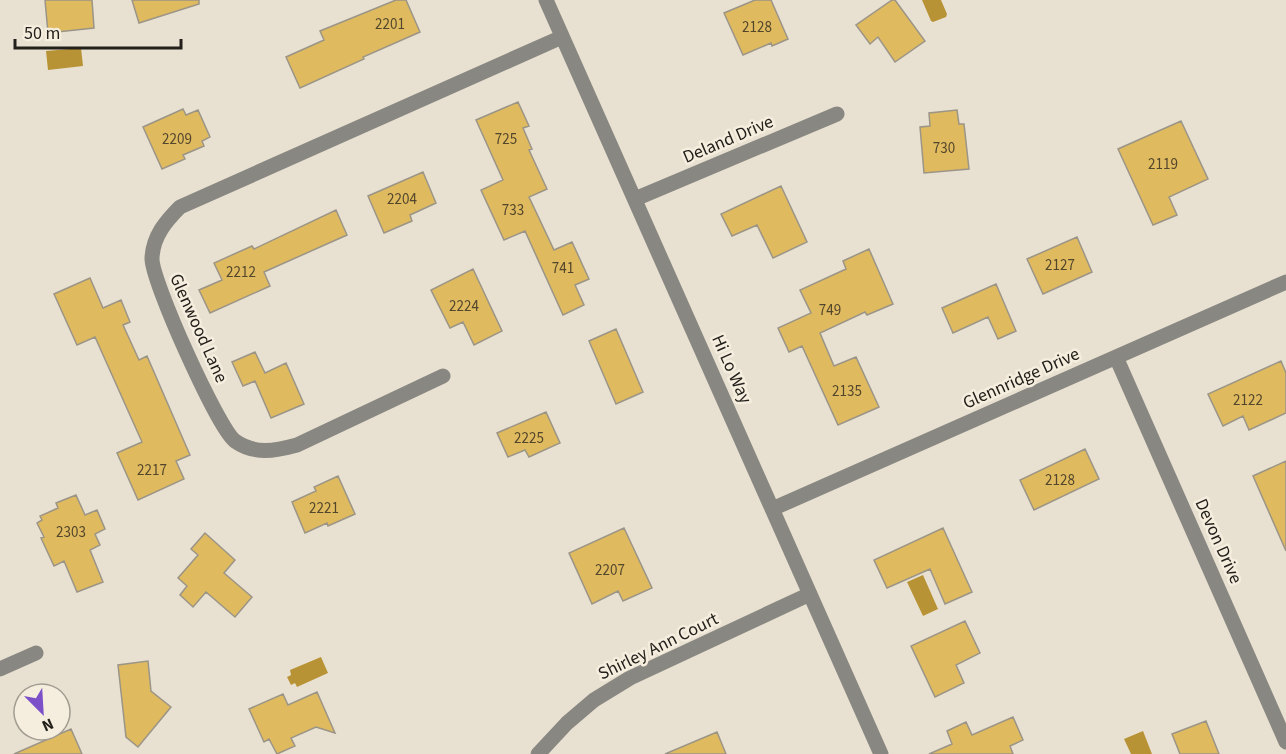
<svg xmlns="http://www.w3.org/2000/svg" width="1286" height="754" font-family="'Source Sans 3',sans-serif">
<rect width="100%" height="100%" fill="#e8e1d2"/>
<!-- water -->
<path fill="#b89335" d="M922 0H941L947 14 946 17 933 22 931 21Z
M81 48 83 66 48 70 46 51Z
M923 575 938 609 923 616 907 582Z
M321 657 328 673 297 687 295 683 291 685 287 677 291 675 290 670Z
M1143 731 1152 754H1131L1124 739Z"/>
<!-- building -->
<path fill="#e0ba5e" stroke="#9b9587" stroke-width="1.5" d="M45 0H92L94 28 48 33Z
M132 0H199V4L139 23Z
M396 0H406L420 32 363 57 364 59 300 88 286 57 324 40 320 31Z
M755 0H771L788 39 772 46 771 43 743 55 724 13Z
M892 0H895L925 41 895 62 878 37 870 44 856 25Z
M518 102 529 126 523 128 532 149 529 150 547 189 529 197 554 250 572 242 589 279 575 285 584 305 563 315 525 231 504 240 481 190 503 180 476 120Z
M183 109 186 115 198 110 210 137 202 141 204 146 183 155 185 159 162 169 143 127Z
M957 110 959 124H964L969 169 924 173 920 127 930 126 929 113Z
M1181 121 1208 179 1169 197 1177 215 1153 225 1118 149Z
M423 172 436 203 410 215 412 221 384 233 368 196Z
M781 186 807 242 773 258 757 225 732 236 721 214Z
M336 210 347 235 264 272 270 286 210 313 199 290 222 280 214 263 252 246 254 249Z
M1077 237 1092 272 1043 294 1027 259Z
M869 249 893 304 867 315 865 312 820 333 834 366 856 357 879 407 838 425 802 346 789 352 778 328 811 313 800 290 846 269 843 261Z
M473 269 502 331 474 345 463 322 450 328 431 290Z
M90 278 103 308 121 300 130 322 123 325 139 360 147 356 190 455 176 461 184 479 138 500 117 453 142 442 95 337 77 345 54 294Z
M996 284 1016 331 998 339 988 317 953 333 942 308Z
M616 329 643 392 616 404 589 341Z
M255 352 265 373 286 363 304 404 271 418 255 381 243 386 232 362Z
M1281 361 1286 373V413L1249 430 1243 416 1223 426 1208 394Z
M546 412 560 443 529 457 525 450 508 457 497 433Z
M1085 449 1099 479 1034 510 1020 480Z
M1286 461V551L1253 476Z
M338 476 355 514 328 526 327 523 305 533 292 502 316 491 314 487Z
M76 495 85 515 97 510 105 529 95 534 100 545 90 550 103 582 77 592 64 561 54 566 41 538 44 537 37 523 42 520 40 516 58 508 56 503Z
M624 528 652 588 623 601 618 591 592 604 569 553Z
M943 528 972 592 945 604 930 569 887 588 874 560Z
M205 533 235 560 224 573 252 597 235 617 206 592 193 607 180 595 187 586 178 578 198 555 191 549Z
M965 621 980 653 956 665 964 683 935 697 911 646Z
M148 661 151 691 171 707 138 747 126 737 118 665Z
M317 692 335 733 316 727 291 738 295 746 277 754 269 739 264 742 249 709 283 694 288 705Z
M1013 717 1023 740 1010 746 1013 754H929L952 744 947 731 966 722 972 735Z
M1206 721 1219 754H1180L1172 734Z
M71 729 82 754H14Z
M717 732 726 754H665Z"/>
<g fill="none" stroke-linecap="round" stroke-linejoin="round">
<!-- minor -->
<path stroke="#898781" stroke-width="15" d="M546 0 881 754
M635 199 837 114
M1116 357 1286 742
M443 376 297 445C275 451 255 455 235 441 218 428 151 280 152 258 153 236 166 221 180 207L562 37
M772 509 1286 282
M0 669 36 653
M538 754 567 723 594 700 630 678 810 594"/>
</g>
<g text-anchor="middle" stroke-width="5" stroke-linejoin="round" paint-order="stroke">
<!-- number labels -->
<g font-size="15" fill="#52462c">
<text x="390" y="29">2201</text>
<text x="757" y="32">2128</text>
<text x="177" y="144">2209</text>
<text x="506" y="144">725</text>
<text x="944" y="153">730</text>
<text x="1163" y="169">2119</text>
<text x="402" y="204">2204</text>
<text x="513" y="215">733</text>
<text x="1060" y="270">2127</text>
<text x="563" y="273">741</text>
<text x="241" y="277">2212</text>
<text x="464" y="311">2224</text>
<text x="830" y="315">749</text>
<text x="847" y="396">2135</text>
<text x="1248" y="405">2122</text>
<text x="529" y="443">2225</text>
<text x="152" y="475">2217</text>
<text x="1060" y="485">2128</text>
<text x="324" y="513">2221</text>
<text x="71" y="537">2303</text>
<text x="610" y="575">2207</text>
</g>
<!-- street labels -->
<g font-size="18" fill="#23201b" stroke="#f5eedf">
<text transform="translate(728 139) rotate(-23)" y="6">Deland Drive</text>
<text transform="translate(199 328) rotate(66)" y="6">Glenwood Lane</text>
<text transform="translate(732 369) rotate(66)" y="6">Hi Lo Way</text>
<text transform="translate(1021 378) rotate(-24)" y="6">Glennridge Drive</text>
<text transform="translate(1219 541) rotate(66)" y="6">Devon Drive</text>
<text transform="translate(658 646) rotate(-26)" y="6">Shirley Ann Court</text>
</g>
</g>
<!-- north arrow -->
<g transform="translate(42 712) rotate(156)"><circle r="28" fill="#f5eedf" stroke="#a19c91" stroke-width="1.5"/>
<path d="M0-4.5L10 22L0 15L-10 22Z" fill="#7c50c8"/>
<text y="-9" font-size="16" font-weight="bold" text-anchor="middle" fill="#23201b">N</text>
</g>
<!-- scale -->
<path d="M15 39v9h166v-9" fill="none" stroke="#23201b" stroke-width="3"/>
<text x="24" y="39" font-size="18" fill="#23201b" stroke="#f5eedf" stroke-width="4.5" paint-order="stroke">50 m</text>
</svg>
